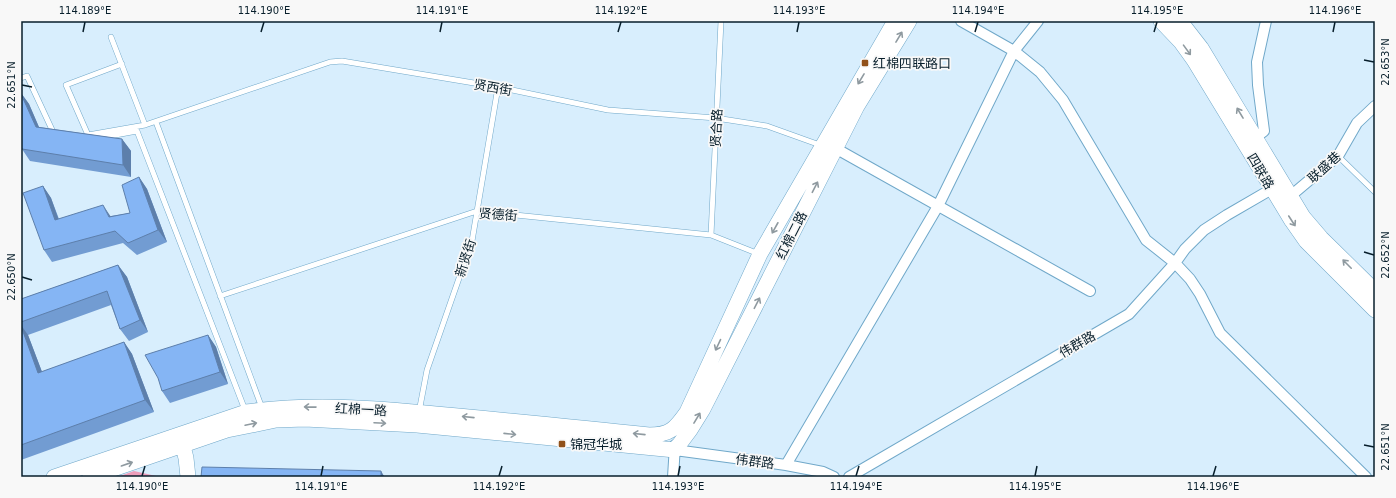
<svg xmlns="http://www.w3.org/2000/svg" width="1396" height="498" font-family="'DejaVu Sans','Noto Sans SC',sans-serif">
<rect width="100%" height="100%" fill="#d8eefd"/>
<!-- green -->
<path fill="#ed9ebb" d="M134 471 156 476 157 477H117Z"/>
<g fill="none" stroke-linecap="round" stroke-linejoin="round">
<defs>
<path id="lane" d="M111 37 145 125 330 62 342 61 498 87 608 110 716 118 767 126 820 145
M122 64 66 85 88 135 145 125
M21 78 27 76 54 134
M156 122 262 408
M99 138 137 131 245 410
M1338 156 1375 192
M711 235 721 21
M220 296 477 211 711 235 759 254
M419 412 427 370 472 241 498 87"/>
<path id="street" d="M961 21 1014 51 1040 72 1063 100 1146 240 1175 263 1190 279 1200 294 1220 333 1366 477
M1255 138 1264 131 1258 85 1257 62 1266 21
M835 148 1090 291
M1287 199 1338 156 1357 123 1375 106
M675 450 786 465 823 472 834 477
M786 465 938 206 1014 51 1038 21
M673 477 675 445
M849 477 1129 314 1175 263 1185 249 1204 230 1227 215 1277 186"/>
<path id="secondary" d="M1161 21 1181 42 1194 60 1292 221 1306 241 1375 310
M1180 21 1201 48 1303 217 1321 238 1375 291
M180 435 186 458 188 477
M54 477 246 412C316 402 388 409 458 416 522 422 585 428 649 435 670 435 675 429 687 412L760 254 895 21
M90 477 227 430 276 420 305 419 417 425 675 450 690 430 703 409 857 106 909 21"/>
</defs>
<!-- lane casing -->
<use href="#lane" stroke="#70a8c9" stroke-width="6"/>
<!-- street casing -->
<use href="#street" stroke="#70a8c9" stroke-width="12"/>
<!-- secondary casing -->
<use href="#secondary" stroke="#70a8c9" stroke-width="16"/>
<!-- lane -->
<use href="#lane" stroke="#fff" stroke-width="5"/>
<!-- street -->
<use href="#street" stroke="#fff" stroke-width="10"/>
<!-- secondary -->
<use href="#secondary" stroke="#fff" stroke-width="15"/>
</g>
<!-- wall -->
<path fill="#729cd2" d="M21 93 29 104 39 127 122 139 131 151V177L30 161 22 149Z
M139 177 147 189 167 242 137 255 123 243 52 262 44 250 43 186 51 198 59 219 111 216 130 213Z
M118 265 127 277 148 332 129 341 120 329 111 305 28 335 42 372 124 342 132 354 154 412 21 460V299Z
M208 335 216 347 228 384 170 403 162 391Z"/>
<!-- shaded-wall -->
<path fill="#5d7fab" d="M21 93 29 104 44 139 36 127Z
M122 139 131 151V177L123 165Z
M139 177 147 189 167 242 158 230Z
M43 186 51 198 63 232 55 220Z
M103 205 111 217H109Z
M118 265 127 277 148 332 140 320Z
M21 325 28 335 47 385 38 373 21 326Z
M208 335 216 347 228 384 220 372Z
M124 342 132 354 154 412 145 400Z
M381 471 384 476V477H381Z"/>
<!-- building -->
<path fill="#85b5f4" stroke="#5d7fab" d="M21 94 36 127 122 139 123 165 22 149 21 147Z
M139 177 158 230 128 243 115 231 44 250 23 193 43 186 55 220 103 205 109 217 130 213 122 185Z
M118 265 140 320 120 329 107 291 21 322V299Z
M21 326 38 373 124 342 145 400 21 445Z
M208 335 220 372 162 391 158 378 145 355Z
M202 467 381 471V477H201Z"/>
<!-- one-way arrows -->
<defs><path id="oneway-shaft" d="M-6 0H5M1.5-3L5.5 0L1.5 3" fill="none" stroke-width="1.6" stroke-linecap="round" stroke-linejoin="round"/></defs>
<g stroke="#8f9aa0">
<use href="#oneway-shaft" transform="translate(899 37) rotate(-59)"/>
<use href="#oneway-shaft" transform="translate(1187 50) rotate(54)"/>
<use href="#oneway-shaft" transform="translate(861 79) rotate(121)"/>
<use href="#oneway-shaft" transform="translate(1240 113) rotate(-121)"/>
<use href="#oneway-shaft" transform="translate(815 187) rotate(-63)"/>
<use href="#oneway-shaft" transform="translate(1292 221) rotate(57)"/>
<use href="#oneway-shaft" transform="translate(775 228) rotate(119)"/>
<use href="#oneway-shaft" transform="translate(1347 264) rotate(-135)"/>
<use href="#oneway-shaft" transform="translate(757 303) rotate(-63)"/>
<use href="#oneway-shaft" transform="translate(718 345) rotate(115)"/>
<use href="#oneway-shaft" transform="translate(310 407) rotate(-179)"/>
<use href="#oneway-shaft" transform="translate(468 417) rotate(-174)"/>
<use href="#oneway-shaft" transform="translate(697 418) rotate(-59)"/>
<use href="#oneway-shaft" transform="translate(380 423) rotate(3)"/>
<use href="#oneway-shaft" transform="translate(251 424) rotate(-12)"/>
<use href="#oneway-shaft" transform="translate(510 434) rotate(6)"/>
<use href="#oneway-shaft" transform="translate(639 434) rotate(-174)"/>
<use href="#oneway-shaft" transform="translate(127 464) rotate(-19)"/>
</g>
<!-- ticks -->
<path fill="none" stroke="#071e2b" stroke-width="1.5" d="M83 32 85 22M261 32 264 22M440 32 442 22M618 32 621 22M797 32 799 22M975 32 978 22M1154 32 1157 22M1333 32 1335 22M1364 60 1374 62M22 85 32 87M1364 252 1374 255M22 277 32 280M1364 445 1374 447M142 476 145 466M321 476 323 466M499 476 502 466M678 476 680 466M856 476 859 466M1035 476 1037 466M1213 476 1216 466"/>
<!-- markers -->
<g fill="#91511a" stroke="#f8f8f8" stroke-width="1.5">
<rect x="861" y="59" width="8" height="8" rx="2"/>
<rect x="558" y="440" width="8" height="8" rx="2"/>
</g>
<g text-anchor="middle" stroke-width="3.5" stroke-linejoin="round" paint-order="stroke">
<!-- poi labels -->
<g font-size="13" fill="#071e2b" stroke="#f8f8f8" text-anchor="start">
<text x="873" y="68">红棉四联路口</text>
<text x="570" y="449">锦冠华城</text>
</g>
<!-- street labels -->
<g font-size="13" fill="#071e2b" stroke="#f8f8f8">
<text transform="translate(493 87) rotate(10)" y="5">贤西街</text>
<text transform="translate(716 128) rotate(-87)" y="5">贤合路</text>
<text transform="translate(1324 167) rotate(-42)" y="5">联盛巷</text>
<text transform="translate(1261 171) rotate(59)" y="5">四联路</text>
<text transform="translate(498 214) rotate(4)" y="5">贤德街</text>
<text transform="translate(791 235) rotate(-63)" y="5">红棉二路</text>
<text transform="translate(465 258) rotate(-72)" y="5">新贤街</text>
<text transform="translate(1077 344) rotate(-30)" y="5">伟群路</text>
<text transform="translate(361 409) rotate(3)" y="5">红棉一路</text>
<text transform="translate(755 461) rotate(7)" y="5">伟群路</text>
</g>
</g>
<!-- border -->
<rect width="1396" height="498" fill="none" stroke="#f8f8f8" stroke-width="44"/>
<rect x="22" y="22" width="1352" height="454" fill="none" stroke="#071e2b" stroke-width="1.5"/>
<g font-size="10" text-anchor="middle" fill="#071e2b">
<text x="85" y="14">114.189°E</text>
<text x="264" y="14">114.190°E</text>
<text x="442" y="14">114.191°E</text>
<text x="621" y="14">114.192°E</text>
<text x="799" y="14">114.193°E</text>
<text x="978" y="14">114.194°E</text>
<text x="1157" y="14">114.195°E</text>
<text x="1335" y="14">114.196°E</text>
<text transform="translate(1385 62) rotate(-90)" y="4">22.653°N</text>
<text transform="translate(11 85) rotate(-90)" y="4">22.651°N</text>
<text transform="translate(1385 255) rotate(-90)" y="4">22.652°N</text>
<text transform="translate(11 277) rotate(-90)" y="4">22.650°N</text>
<text transform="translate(1385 447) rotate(-90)" y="4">22.651°N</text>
<text x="142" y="490">114.190°E</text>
<text x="321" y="490">114.191°E</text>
<text x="499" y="490">114.192°E</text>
<text x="678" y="490">114.193°E</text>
<text x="856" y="490">114.194°E</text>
<text x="1035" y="490">114.195°E</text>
<text x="1213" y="490">114.196°E</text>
</g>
</svg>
